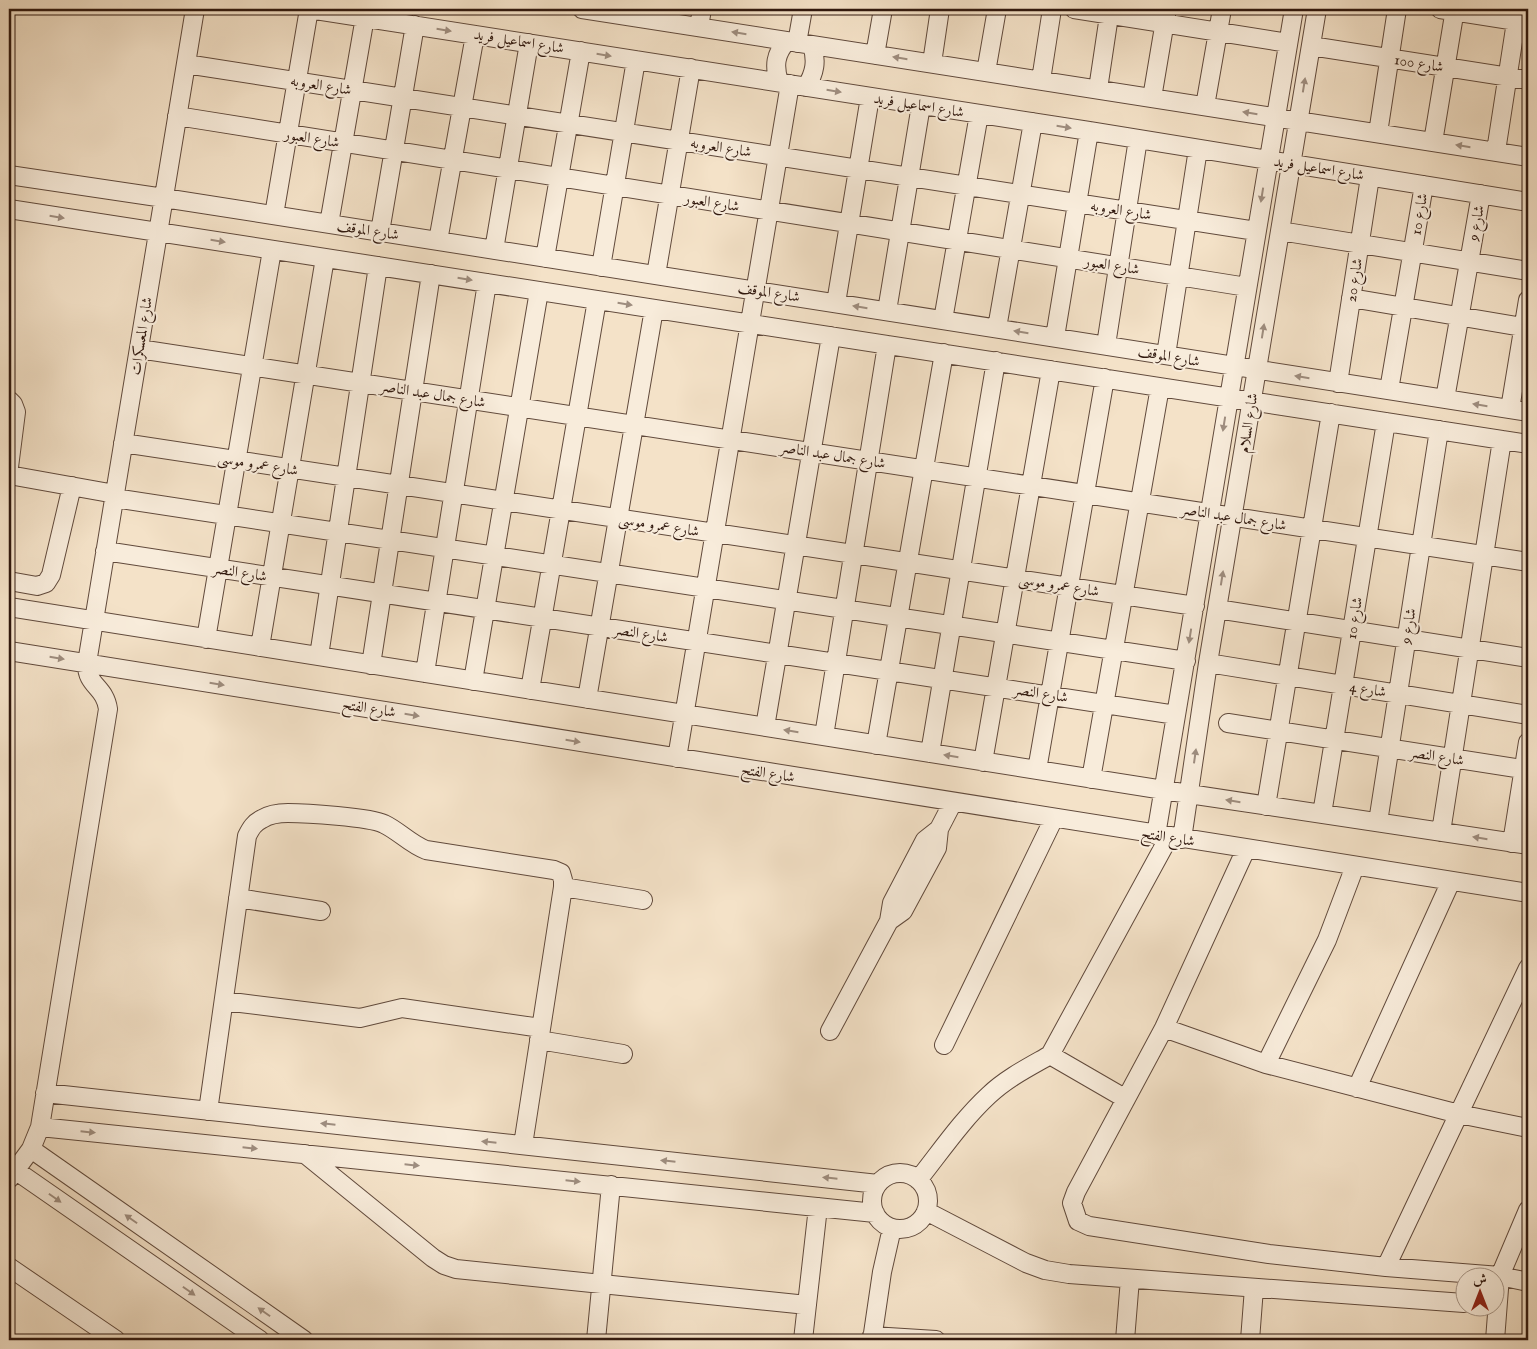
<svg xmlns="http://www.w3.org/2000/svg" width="1537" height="1349" font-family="'IM FELL English',Amiri,serif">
<rect width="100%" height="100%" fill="#f4e2c8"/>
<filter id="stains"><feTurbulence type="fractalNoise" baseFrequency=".004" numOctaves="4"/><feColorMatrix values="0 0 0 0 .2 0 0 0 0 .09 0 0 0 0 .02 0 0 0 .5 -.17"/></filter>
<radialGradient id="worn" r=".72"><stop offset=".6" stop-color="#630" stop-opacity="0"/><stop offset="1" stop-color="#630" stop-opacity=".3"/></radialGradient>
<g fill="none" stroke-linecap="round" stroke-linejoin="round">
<defs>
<path id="minor" d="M309 9 1089 131 1528 202
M582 9 1528 157
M1074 9 1288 43
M1440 9 1528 23
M699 27 702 9
M797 43 803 9
M1311 46 1528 80
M875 55 883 9
M932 63 940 9
M186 64 1256 231
M986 72 997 9
M1041 80 1052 9
M779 82C774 66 775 54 787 41
M806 87C815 73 817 61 812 45
M1098 89 1110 9
M1152 98 1167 9
M1205 106 1222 9
M177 116 1247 287
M1378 133 1397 9
M1433 142 1455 9
M1496 151 1518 9
M9 175 164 198 1528 412
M9 209 1528 444
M274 215 309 9
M329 224 365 17
M1280 231 1528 271
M380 232 415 25
M438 241 475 35
M494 250 529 43
M545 258 581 51
M601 267 636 60
M656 275 691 68
M1351 298 1528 328
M836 303 870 97
M887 311 921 105
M943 320 979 114
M997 328 1033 122
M1055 337 1089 131
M1106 345 1138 139
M139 349 1528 562
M1166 355 1198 149
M1338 383 1370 177
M1389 390 1424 185
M1445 399 1481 194
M9 400 13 404 16 412 9 467
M1510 409 1528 300
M123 443 1195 606
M9 475 115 494
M114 498 1186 661
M105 551 1176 715
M9 581 37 586 46 583 51 575 72 486
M9 607 1189 794 1528 845
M1217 609 1528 658
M206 639 272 250
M260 647 325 258
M9 651 1528 893
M319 656 378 266
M1208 663 1528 715
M371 665 431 274
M425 673 487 283
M473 681 539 291
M530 690 597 300
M587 699 654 309
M1228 723 1528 770
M765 727 831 336
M824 736 887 345
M876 745 944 353
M930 753 996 361
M677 758 790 84
M983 762 1051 370
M1037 770 1105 378
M1091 779 1160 387
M1266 806 1331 413
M1322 814 1386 422
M1378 822 1439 430
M1441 832 1502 440
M1156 835 1294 9
M1182 839 1208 663 1317 9
M1512 843 1528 742
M1246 849 1164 1028 1076 1192 1072 1203 1078 1221 1089 1226 1269 1254 1386 1267 1500 1276 1528 1282
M563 887 643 900
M238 898 321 911
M889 921 903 911 937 848 939 829
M224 1001 360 1018 402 1008 541 1028
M1164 1028 1266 1064 1459 1114 1528 1128
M830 1031 889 921 892 903 925 840 939 829 953 802
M539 1040 623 1054
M944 1045 1054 818
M1050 1055 1126 1099
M1266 1064 1327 940 1355 866
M1357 1088 1451 881
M45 1093 878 1184
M208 1111 247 836C251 828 254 823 262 819 270 814 279 813 288 813 305 813 370 817 384 824 399 831 410 844 426 850L554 870 561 873 563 880V887L523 1145
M40 1127 875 1213
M31 1149 304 1340
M305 1154 433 1258 444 1265 456 1269 807 1305
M15 1170 260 1340
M872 1201a28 28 0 1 1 56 0a28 28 0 1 1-56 0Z
M9 1179 31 1149 40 1127 108 709C105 686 86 686 87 663L195 9
M918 1180C941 1151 962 1120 989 1095 1007 1078 1029 1067 1050 1055L1169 837
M926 1211 1026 1263 1045 1270 1069 1274 1464 1303
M9 1267 116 1340
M1386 1267 1528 968
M872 1336 936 1340
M596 1340 611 1185
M803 1340 818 1207
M872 1340 882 1272 892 1228
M1125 1340 1130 1279
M1250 1340 1254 1288
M1495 1340 1500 1276 1528 1210"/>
</defs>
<!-- minor casing -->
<use href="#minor" stroke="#614a3c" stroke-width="20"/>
<!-- minor -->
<use href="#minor" stroke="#f8ecdb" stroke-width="18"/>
</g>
<!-- one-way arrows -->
<defs><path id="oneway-solid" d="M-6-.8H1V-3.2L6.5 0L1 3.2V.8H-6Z" transform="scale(1.25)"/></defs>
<g fill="#9e8d7f">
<use href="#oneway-solid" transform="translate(444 30) rotate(9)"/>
<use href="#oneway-solid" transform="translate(739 33) rotate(-171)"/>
<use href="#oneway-solid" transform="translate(604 55) rotate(9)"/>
<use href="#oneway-solid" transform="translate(900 58) rotate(-171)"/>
<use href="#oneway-solid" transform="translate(1304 85) rotate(-81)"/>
<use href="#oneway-solid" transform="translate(834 91) rotate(9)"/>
<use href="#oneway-solid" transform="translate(1250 113) rotate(-171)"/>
<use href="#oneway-solid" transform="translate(1064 127) rotate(9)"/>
<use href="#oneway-solid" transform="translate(1463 146) rotate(-171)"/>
<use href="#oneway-solid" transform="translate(1262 195) rotate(99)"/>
<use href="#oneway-solid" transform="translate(57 217) rotate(9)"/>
<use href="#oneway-solid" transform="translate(218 241) rotate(9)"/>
<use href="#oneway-solid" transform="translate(465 279) rotate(9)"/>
<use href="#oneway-solid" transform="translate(625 304) rotate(9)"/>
<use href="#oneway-solid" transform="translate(860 307) rotate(-171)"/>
<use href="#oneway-solid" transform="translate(1263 331) rotate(-81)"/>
<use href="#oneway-solid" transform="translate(1021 332) rotate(-171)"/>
<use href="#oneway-solid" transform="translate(1302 377) rotate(-171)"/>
<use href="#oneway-solid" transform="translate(1480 405) rotate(-171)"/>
<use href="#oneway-solid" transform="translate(1224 424) rotate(99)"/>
<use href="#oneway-solid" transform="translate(1222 578) rotate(-81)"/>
<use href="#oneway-solid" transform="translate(1190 636) rotate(99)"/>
<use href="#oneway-solid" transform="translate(57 658) rotate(9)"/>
<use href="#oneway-solid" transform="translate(217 684) rotate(9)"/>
<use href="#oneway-solid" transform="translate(412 715) rotate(9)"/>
<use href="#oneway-solid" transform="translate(791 731) rotate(-171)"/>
<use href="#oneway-solid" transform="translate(573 741) rotate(9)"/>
<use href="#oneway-solid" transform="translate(951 756) rotate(-171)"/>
<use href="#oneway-solid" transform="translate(1195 756) rotate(-82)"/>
<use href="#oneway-solid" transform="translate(1233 801) rotate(-171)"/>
<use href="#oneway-solid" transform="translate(1480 838) rotate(-171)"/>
<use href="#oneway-solid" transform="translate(328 1124) rotate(-174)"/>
<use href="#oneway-solid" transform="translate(88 1132) rotate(6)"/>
<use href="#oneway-solid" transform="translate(489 1142) rotate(-174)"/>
<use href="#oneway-solid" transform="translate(250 1148) rotate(6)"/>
<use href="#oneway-solid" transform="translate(668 1161) rotate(-174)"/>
<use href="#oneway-solid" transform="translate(412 1165) rotate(6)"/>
<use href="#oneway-solid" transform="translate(830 1178) rotate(-174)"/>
<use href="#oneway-solid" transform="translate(573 1181) rotate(6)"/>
<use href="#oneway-solid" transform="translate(55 1198) rotate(35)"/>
<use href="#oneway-solid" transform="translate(131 1219) rotate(-145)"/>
<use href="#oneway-solid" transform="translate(189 1291) rotate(35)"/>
<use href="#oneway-solid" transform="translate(264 1312) rotate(-145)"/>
</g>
<g text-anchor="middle" stroke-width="4" stroke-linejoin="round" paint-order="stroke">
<!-- street labels -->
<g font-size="15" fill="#30180e" stroke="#f8ecdb">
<text transform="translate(519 41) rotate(9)" y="5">شارع اسماعيل فريد</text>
<text transform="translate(1419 63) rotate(9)" y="5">شارع 100</text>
<text transform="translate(321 85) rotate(9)" y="5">شارع العروبه</text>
<text transform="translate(919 105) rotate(9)" y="5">شارع اسماعيل فريد</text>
<text transform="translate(312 138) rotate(9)" y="5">شارع العبور</text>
<text transform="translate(721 147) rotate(9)" y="5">شارع العروبه</text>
<text transform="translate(1319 168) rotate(9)" y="5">شارع اسماعيل فريد</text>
<text transform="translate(712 202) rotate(9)" y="5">شارع العبور</text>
<text transform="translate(1121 210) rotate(9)" y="5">شارع العروبه</text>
<text transform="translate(1419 214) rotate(-80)" y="5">شارع 10</text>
<text transform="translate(1476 223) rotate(-80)" y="5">شارع 9</text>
<text transform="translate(368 230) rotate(9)" y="5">شارع الموقف</text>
<text transform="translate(1112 265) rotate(9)" y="5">شارع العبور</text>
<text transform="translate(1354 280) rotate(-81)" y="5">شارع 20</text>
<text transform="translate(769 292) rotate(9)" y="5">شارع الموقف</text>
<text transform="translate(141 336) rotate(-81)" y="5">شارع المعسكرات</text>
<text transform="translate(1169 356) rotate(10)" y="5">شارع الموقف</text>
<text transform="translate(433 394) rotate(9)" y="5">شارع جمال عبد الناصر</text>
<text transform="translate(1248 423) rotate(-81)" y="5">شارع السلام</text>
<text transform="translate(833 455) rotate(9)" y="5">شارع جمال عبد الناصر</text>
<text transform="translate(258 464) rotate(9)" y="5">شارع عمرو موسى</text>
<text transform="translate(1234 517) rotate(9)" y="5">شارع جمال عبد الناصر</text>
<text transform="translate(659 525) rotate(9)" y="5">شارع عمرو موسى</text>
<text transform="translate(240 572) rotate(9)" y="5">شارع النصر</text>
<text transform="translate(1059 585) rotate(9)" y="5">شارع عمرو موسى</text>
<text transform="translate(1354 618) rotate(-81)" y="5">شارع 10</text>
<text transform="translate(1408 626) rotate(-81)" y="5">شارع 9</text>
<text transform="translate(641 633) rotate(9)" y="5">شارع النصر</text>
<text transform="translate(1368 689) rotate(9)" y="5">شارع 4</text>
<text transform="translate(1041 693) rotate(9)" y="5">شارع النصر</text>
<text transform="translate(369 708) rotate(9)" y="5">شارع الفتح</text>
<text transform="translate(1437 756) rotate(9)" y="5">شارع النصر</text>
<text transform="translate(768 773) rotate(9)" y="5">شارع الفتح</text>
<text transform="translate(1168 837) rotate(9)" y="5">شارع الفتح</text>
</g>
</g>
<!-- margin -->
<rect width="1537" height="1349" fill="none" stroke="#f4e2c8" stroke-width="30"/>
<rect x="10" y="10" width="1517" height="1329" fill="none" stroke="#30180e" stroke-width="2.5"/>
<rect x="15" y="15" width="1507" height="1319" fill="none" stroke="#30180e"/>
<!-- north arrow -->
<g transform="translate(1480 1292)"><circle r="24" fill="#f8ecdb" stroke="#a89789"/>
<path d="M0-4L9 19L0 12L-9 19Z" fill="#8f2418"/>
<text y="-8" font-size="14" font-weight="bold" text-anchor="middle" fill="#30180e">ش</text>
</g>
<rect width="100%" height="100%" filter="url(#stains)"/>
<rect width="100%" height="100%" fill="url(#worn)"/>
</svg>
